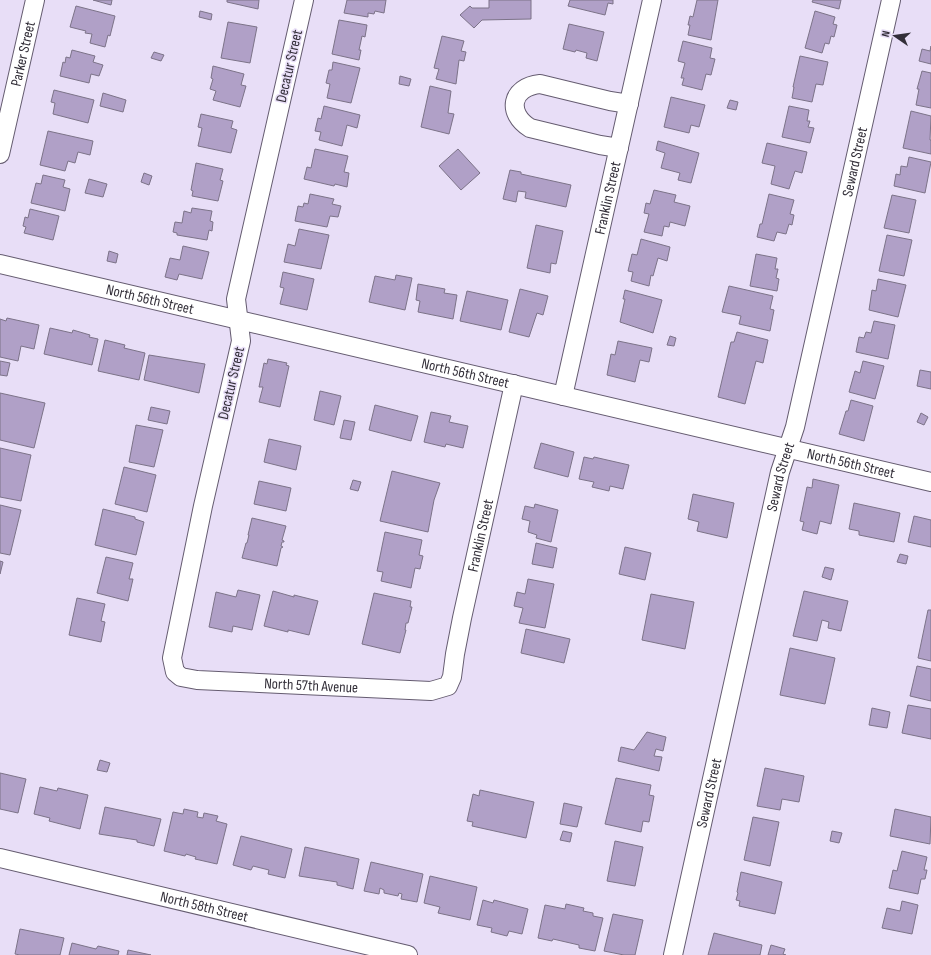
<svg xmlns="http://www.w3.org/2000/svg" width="931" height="955" font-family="'Sofia Sans Condensed',sans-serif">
<rect width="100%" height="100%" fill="#e8def7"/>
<!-- building -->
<path fill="#b0a0c7" stroke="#7c7388" d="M93 0H112L111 5Z
M227 0H259L258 9 227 2Z
M347 0H386L384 13 375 11 374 14 368 13V17L344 13Z
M489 0H531V19L482 20 474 28 460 15 470 6 472 8H489Z
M570 0H613V4L608 3 605 15 568 6Z
M697 0H718L711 40 688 35 690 25H688L690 16 693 17Z
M813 0H841L839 9 812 2Z
M76 6 115 16 110 36 108 35 105 47 90 43 92 34 85 33 86 31 70 27Z
M200 11 212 14 211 20 199 17Z
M815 11 835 17 833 24 837 25 834 37 831 36 829 44 825 43 822 53 805 48Z
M339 20 367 25 365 37 362 36 359 50H361L359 60 332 54Z
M228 22 257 27 250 63 221 58Z
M569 24 604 32 597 61 586 58 587 53 576 50 575 52 563 49Z
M442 36 464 41 461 51 466 52 464 61 459 60 456 84 436 79 439 69 434 68Z
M683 41 712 48 710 58 715 59 711 75 706 74 702 90 682 85 684 78H681L685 63 678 61Z
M931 46V64L919 61 922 49 930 51Z
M72 50 95 56 93 62 103 65 99 76 91 74 89 83 60 76 63 62 65 63 66 57 70 58Z
M154 52 164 55 161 61 151 58Z
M800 56 828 62 823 85 816 84 812 102 792 98 794 87H793Z
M333 62 360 68 351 103 327 98 330 84 326 83 329 70H332Z
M213 66 244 74 241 85 246 86 240 107 213 100 216 91 210 89 213 79 211 78Z
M922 71 931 73V108L916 105 919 89H917Z
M400 76 411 79 409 86 399 84Z
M430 86 451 91 448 113 454 114 449 134 421 127Z
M54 90 94 100 88 123 53 114 55 103 51 102Z
M103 93 126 100 123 112 100 106Z
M671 97 705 105 699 127 691 125 689 133 664 127Z
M730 100 738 102 736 110 727 108Z
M324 106 360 115 357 128 347 125 342 146 319 140 321 132 315 131 318 118 321 119Z
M789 106 809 110 807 121H810L808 127 814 128 810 143 782 137Z
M911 111 931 116 930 140H931V154L903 148Z
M201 114 233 121 231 128 237 130 231 153 198 146 202 128 198 127Z
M48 131 93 141 90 155 78 152 75 163 68 161 65 171 40 165Z
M658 141 699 153 691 183 678 180 680 173 661 168 665 153 656 150Z
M767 143 807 152 802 173 795 171 789 189 771 184 775 166 762 163Z
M315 149 348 156 344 172 349 173 347 187 335 184 334 186 304 179 307 167 311 168Z
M458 149 480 173 461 190 439 166Z
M909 157 931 162 925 193 894 186 896 174 900 175 901 166 907 167Z
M196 163 223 169 220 180 223 181 218 201 192 196 193 191 191 190Z
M510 170 521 172V174L571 185 566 207 525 198 526 192 518 191 516 202 503 199Z
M144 173 152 176 149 185 141 182Z
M43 175 65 180 63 187 70 189 65 211 31 203 36 183 41 184Z
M89 179 107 184 103 197 85 193Z
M654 190 676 195 674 202 690 206 685 226 670 222 669 227 664 226 662 236 644 232 649 214 644 213 646 203 650 204Z
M310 194 334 199 332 204 341 206 338 217 330 216 327 227 295 221 298 206 303 207 304 203 308 204Z
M769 194 794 200 790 214 794 215 792 225 789 224 786 234 777 232 774 241 757 237 760 224H762Z
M892 195 916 200 909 233 884 228Z
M192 208 212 211 210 221 213 222 212 231 209 230 207 240 177 235V233L173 232 175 222 182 223 184 211 191 213Z
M30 209 59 216 53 240 24 233 26 227 23 226 25 217 28 218Z
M536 225 563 231 556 264 551 263 550 273 527 268Z
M299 229 329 235 321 269 284 262 288 244 295 246Z
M887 235 912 240 904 276 879 271Z
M641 239 670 247 667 261 658 258 653 276 651 275 649 286 631 281 633 272 628 271 632 254 637 255Z
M183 246 209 252 202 279 179 274 177 280 165 277 170 258 180 260Z
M109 251 118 254 116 263 107 261Z
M756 254 777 258 775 269H778L776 278 779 279 777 291 750 286Z
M283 272 314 279 307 310 280 304 284 288 280 287Z
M396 275 412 278 405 310 369 302 375 276 395 280Z
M878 279 906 285 898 317 869 310 872 290 876 291Z
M418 284 445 289 444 293 457 295 453 319 418 312 420 301 416 300Z
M729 286 773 296 770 309 774 310 770 331 739 324 741 316 722 312Z
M520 289 548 296 543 315 537 313 529 337 509 332Z
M625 290 662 300 653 333 620 322 625 299H623Z
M467 291 508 300 501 330 460 321Z
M7 318 39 325 34 349 21 346 18 361 0 357V319L6 321Z
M874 321 895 325 888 359 856 352 859 337 864 338 866 332 871 333Z
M50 328 72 333 73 330 90 335 89 337 98 339 92 365 44 354Z
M737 332 768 340 763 363 756 361 745 404 718 397 731 342H734Z
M670 336 676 338 674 346 667 345Z
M105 340 125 345 124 348 145 353 139 380 98 371Z
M618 341 652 348 649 362 640 360 635 382 607 375 611 354 615 355Z
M149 355 205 364 199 393 144 380Z
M268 359 287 363 286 365 289 366 280 407 259 402 263 387H259L264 363 267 364Z
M0 361 10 363 7 376 0 375Z
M863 361 884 366 875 399 849 392 855 371 860 373Z
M920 370 931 372V389L917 386Z
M320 391 341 396 334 425 314 420Z
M0 393 45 403 34 448 0 440Z
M851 400 873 406 864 441 839 434 846 411H848Z
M375 405 418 416 411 441 369 430Z
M151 407 170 411 167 424 148 420Z
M431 412 451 416 449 422 468 426 463 448 446 444 445 447 424 442Z
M921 413 928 417 924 425 917 422Z
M344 420 355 422 351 440 340 438Z
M136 425 163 430 154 467 129 462Z
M269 439 301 446 296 470 264 462Z
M541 443 574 452 568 477 534 468Z
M0 448 31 455 21 501 0 497Z
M584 457 593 459 594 457 629 465 623 489 610 486 609 491 592 487 594 482 579 479Z
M124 467 156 475 147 512 115 504Z
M392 471 440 483 434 500 428 532 380 521Z
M813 479 839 485 831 524 820 521 817 534 802 530 804 522 800 521 807 487 812 488Z
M353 480 361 482 358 491 350 489Z
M259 481 291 488 286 511 254 504Z
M693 494 734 503 727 538 697 531 699 522 688 519Z
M854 503 900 513 894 542 859 535V531L849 529Z
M535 504 558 510 551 542 536 538 537 535 528 532 530 521 522 519 525 506 534 508Z
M0 505 21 510 10 555 0 553Z
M103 509 135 517V519L144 522 136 555 95 545Z
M914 516 931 520V547L908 542Z
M252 518 286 526 282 540 284 541V542H282L281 546 283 547 281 548 277 566 242 558 246 543H247L249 535H248Z
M385 532 422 540 419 555 423 556 420 569 415 568 411 588 381 581 383 572 377 571Z
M536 543 557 548 553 568 532 564Z
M625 547 651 553 645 580 619 574Z
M900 554 908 556 906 564 897 562Z
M106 557 133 563 129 579H133L128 601 97 593Z
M0 561 3 562 0 574Z
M825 567 834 569 831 580 822 577Z
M528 579 554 584 545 628 519 623 523 608 514 606 517 592 525 594Z
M238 590 260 595 252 630 233 626 232 632 209 627 216 592 236 597Z
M273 591 294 597V595L318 601 309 635 288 630V632L264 626Z
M804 591 848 601 841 631 828 628 829 622 822 620 817 641 793 636Z
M374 593 411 601 410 607H412L408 623H406L405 630H406L400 653 362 644Z
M651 594 694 602 685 649 642 640Z
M77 598 105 604 101 621 105 622 101 642 69 635Z
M928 610H931V661L918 658Z
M526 629 570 639 564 663 521 653Z
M790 648 835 658 825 704 780 695Z
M917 666 931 669V701L910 696Z
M908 705 931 709V739L902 733Z
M872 708 890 712 887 728 869 725Z
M647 732 666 737 663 751 656 749 654 756 662 757 659 771 618 761 621 747 634 750Z
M100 760 110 763 107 772 97 770Z
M765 768 804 776 799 802 782 799 780 810 757 806Z
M0 773 26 779 18 813 0 809Z
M616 778 651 785 649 795 654 796 649 822 643 821 641 832 605 824Z
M40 787 57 791 58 788 88 795 80 829 49 821 50 818 34 814Z
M480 790 534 802 526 838 472 826 473 822 467 821 473 794 479 796Z
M564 803 582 807 577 827 560 824Z
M105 807 161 819 154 846 137 842V840L99 834Z
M184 809 198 812 197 817 203 818 204 813 218 816 216 821 227 824 217 864 195 859 196 857 186 854 185 856 164 851 173 812 183 814Z
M895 809 931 817 930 844 890 836Z
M753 817 779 822 770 866 744 860Z
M563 831 572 833 570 842 560 840Z
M832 831 842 833 839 843 830 841Z
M241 836 292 849 285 878 268 874 269 870 253 866 251 870 233 865Z
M615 841 643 847 635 886 607 881Z
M305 847 359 859 353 889 337 885V882L299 876Z
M902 851 927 857 924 870H927L925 879H921L918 894 889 888 893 870 897 871Z
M371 862 423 874 417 902 401 899 402 894 399 893 398 896 384 893V890L380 888 379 894 364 891Z
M741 872 782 882 775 914 739 906 740 901 736 900 738 893 737 892Z
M430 876 477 887 470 920 438 913 440 907 424 903Z
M483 900 493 903 494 900 528 909 522 934 509 931 507 936 491 932 492 928 477 925Z
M902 901 918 905 912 934 882 928 887 908 900 911Z
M566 904 584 908 583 911 593 913V916L603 918 595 951 579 948V945L553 939 552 941 538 938 545 905 565 909Z
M613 914 643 920 635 955H624L604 951Z
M20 929 64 938 60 955H20L15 954Z
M714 933 762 945 760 955H708Z
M72 943 96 949 98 946 119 951 118 955H69Z
M771 945 785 949 783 954 786 955H768Z
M128 950 151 955H127Z"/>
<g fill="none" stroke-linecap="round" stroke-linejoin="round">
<defs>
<g id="minor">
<path id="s1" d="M304 0 236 299 241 341 203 506 172 658 175 672 181 677 197 680 431 691 448 686 452 677 455 654 462 618 514 384"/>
<path d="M619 148 600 145 530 128C506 113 511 87 540 84L610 101 629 104"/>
<path id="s2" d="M0 154 35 0"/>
<path id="s3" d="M0 264 931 482"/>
<path id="s4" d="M563 396 652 0"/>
<path id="s5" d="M0 858 408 955"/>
<path id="s6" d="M673 955 780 472 795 427 891 0"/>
</g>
</defs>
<!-- minor casing -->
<use href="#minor" stroke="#655c70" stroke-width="20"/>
<!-- minor -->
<use href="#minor" stroke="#fff" stroke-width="18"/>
</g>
<g text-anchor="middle" stroke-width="3" stroke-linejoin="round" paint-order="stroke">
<!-- street labels -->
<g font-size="15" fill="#332f39" stroke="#e8def7">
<text dy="5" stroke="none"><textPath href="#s2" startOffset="103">Parker Street</textPath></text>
<text transform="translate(289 66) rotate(-77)" y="5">Decatur Street</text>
<text dy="5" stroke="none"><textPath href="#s6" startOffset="814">Seward Street</textPath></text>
<text dy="5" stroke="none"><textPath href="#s4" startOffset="203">Franklin Street</textPath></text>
<text dy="5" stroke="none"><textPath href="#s3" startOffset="154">North 56th Street</textPath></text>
<text dy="5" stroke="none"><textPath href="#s3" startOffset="478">North 56th Street</textPath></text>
<text transform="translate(231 383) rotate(-77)" y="5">Decatur Street</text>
<text dy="5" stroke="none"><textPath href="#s3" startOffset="874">North 56th Street</textPath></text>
<text dy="5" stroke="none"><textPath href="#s6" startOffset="490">Seward Street</textPath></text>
<text dy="5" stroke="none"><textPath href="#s1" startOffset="1118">Franklin Street</textPath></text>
<text dy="5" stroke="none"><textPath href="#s1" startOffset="826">North 57th Avenue</textPath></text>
<text dy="5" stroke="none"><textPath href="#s6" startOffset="166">Seward Street</textPath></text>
<text dy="5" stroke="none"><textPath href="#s5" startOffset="210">North 58th Street</textPath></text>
</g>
</g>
<!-- north arrow -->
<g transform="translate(895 36) rotate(283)" stroke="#e8def7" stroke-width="3" paint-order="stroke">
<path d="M0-3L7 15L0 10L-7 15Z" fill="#332f39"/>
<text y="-6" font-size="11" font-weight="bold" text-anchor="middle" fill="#332f39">N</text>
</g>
</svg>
